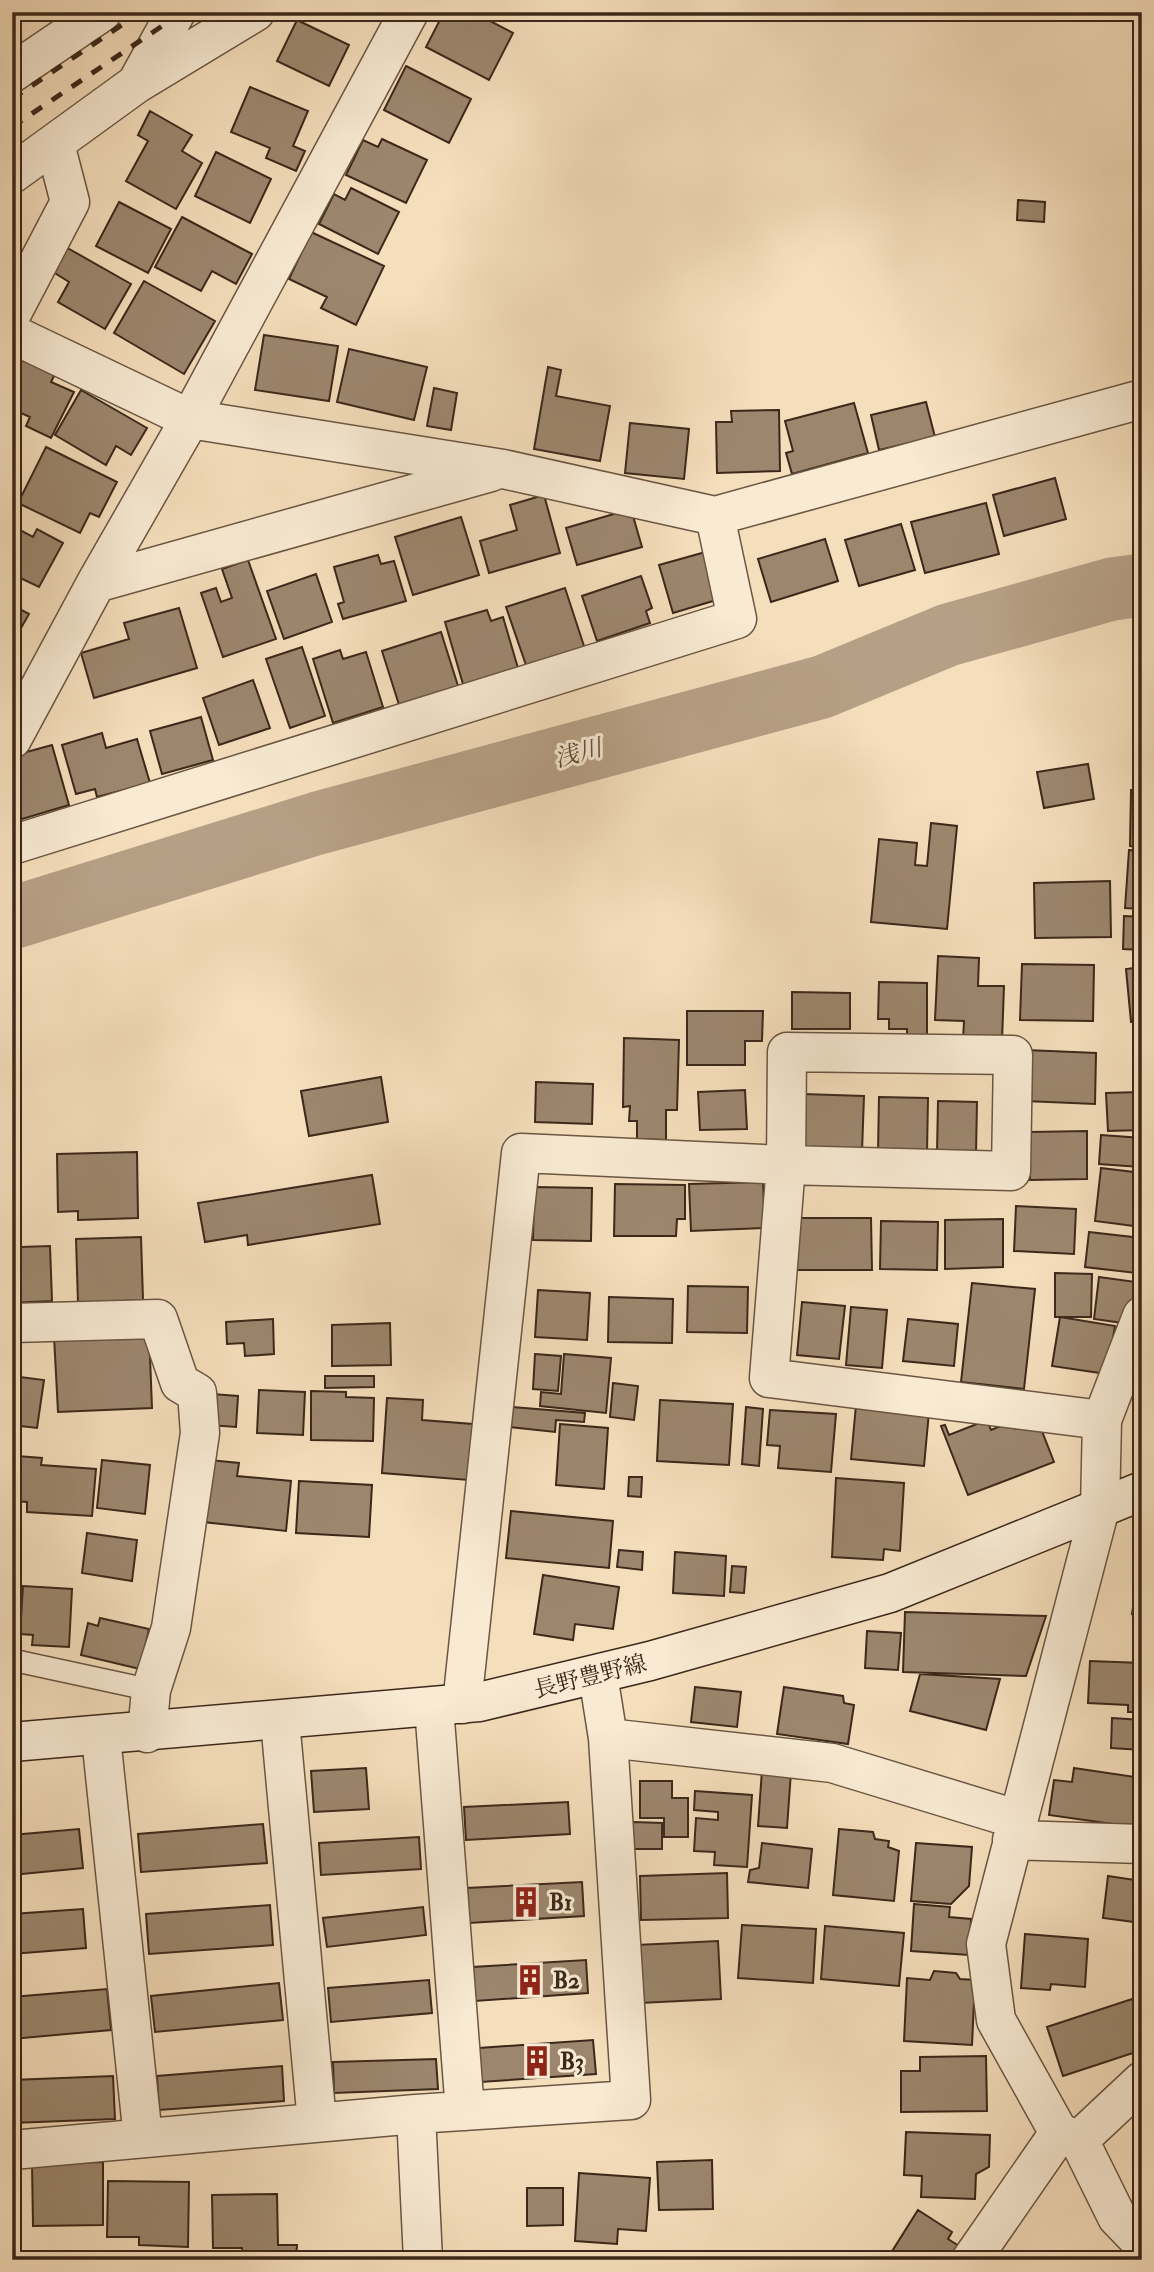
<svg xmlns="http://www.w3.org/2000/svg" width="1154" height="2272" font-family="'IM FELL Double Pica','Noto Serif JP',serif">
<rect width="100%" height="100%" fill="#f5debc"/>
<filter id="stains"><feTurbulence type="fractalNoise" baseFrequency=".00286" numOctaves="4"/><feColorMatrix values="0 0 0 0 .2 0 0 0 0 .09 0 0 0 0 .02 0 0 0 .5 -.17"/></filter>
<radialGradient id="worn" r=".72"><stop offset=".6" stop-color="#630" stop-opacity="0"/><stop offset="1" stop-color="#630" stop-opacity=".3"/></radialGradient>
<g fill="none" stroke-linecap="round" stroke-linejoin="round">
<!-- river -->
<path stroke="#b6a085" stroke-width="63" d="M12 918 318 823 822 687 948 635 1112 589 1142 585"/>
</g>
<!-- building -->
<path fill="#9c876e" stroke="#3c281a" stroke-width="2" d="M444 12H473L513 33 489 80 426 47Z
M297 20 349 45 329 86 277 61Z
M406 66 471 99 449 143 384 110Z
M250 87 308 111 293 146 305 151 296 171 266 158 270 148 231 132Z
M150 111 192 135 182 151 202 163 176 209 126 181 148 141 138 135Z
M382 139 427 160 406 203 346 175 363 140 378 147Z
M216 152 271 179 250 223 195 196Z
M351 188 399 212 378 254 319 224 334 194 345 200Z
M1018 200 1045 202 1044 222 1017 220Z
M119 202 171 229 148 273 96 246Z
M182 217 252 254 236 284 212 271 201 291 155 267Z
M311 232 384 266 356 325 321 308 327 297 289 279Z
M64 246 131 284 105 329 58 302 69 282 50 270Z
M144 281 215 321 184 374 114 333Z
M264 335 338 346 329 401 255 390Z
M12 346 58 368 51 382 74 392 51 438 26 426 30 417 12 409Z
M349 349 427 367 414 420 337 402Z
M548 367 561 370 556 396 610 406 600 461 534 449Z
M434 388 457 393 451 430 427 426Z
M81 390 147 428 131 455 116 446 106 465 55 435Z
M926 402 935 437 879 450 871 415Z
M854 403 868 453 792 474 786 453 793 451 785 421Z
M779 410 780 471 717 473 716 422H732L731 411Z
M630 423 689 429 684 479 625 473Z
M46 447 117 482 99 517 90 513 80 533 18 503Z
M1055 478 1066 519 1004 536 993 495Z
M544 495 560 553 489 573 480 541 517 530 510 505Z
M986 503 999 554 925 573 911 522Z
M631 509 642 547 577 565 566 528Z
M461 517 479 575 413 595 395 537Z
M901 524 915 570 859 586 845 540Z
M16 528 33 537 37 529 63 543 39 587 12 574V535Z
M825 539 838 581 771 602 758 559Z
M709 551 723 598 673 613 659 565Z
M378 555 381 564 394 561 406 601 343 619 338 604 344 602 334 567Z
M248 560 276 639 223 657 201 593 216 588 221 602 232 598 222 569Z
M316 574 332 622 284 639 267 591Z
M641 576 652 608 646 611 650 623 597 641 582 596Z
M565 588 585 649 527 668 506 607Z
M12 605 29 614 12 644Z
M179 608 197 668 94 698 81 653 129 639 124 623Z
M487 610 491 621 503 617 520 675 465 691 445 622Z
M441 632 459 689 400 708 382 651Z
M302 647 325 716 290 728 266 659Z
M340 650 343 659 366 652 383 707 333 723 313 659Z
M253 680 270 728 219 745 203 698Z
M201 717 213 760 162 774 150 731Z
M102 733 106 748 137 739 150 783 97 797 95 789 76 794 62 745Z
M52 745 69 805 12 822V756Z
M1088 764 1094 799 1044 808 1037 772Z
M1131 790H1142V847L1130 846Z
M931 823 957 826 947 929 871 922 879 839 917 843 915 865 927 866Z
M1129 850 1142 851V909L1125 908Z
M1110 881 1111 937 1035 938 1034 883Z
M1124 916 1142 917V950L1123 949Z
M938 956 979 958 978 986H1004L1002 1041 963 1040 964 1021 935 1020Z
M1022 964 1094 965 1093 1021 1020 1020Z
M1142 967V1021L1131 1022 1126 969Z
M879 982 927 983V1039H907V1029H889V1019H878Z
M792 992 850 993V1029H792Z
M687 1011H763L762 1041H745V1065H687Z
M1139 1029H1142V1061H1139Z
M624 1038 679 1040 677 1110H666V1140L637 1139V1121H629L630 1106 623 1107Z
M1026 1050 1096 1053 1095 1104 1025 1101Z
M381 1077 388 1122 309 1136 301 1091Z
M536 1082 593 1084 592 1124 535 1122Z
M745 1090 747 1129 700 1130 698 1092Z
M1142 1092V1130L1108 1131 1106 1093Z
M803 1094 864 1096 862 1152 802 1150Z
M879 1097 928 1098 927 1153 878 1152Z
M938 1101 977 1102 976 1154 937 1153Z
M1087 1131V1179L1030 1180V1132Z
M1101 1135 1142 1138 1140 1167 1099 1164Z
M137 1152 138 1218 78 1220V1211L58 1212 57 1154Z
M1101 1168 1142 1173V1227L1095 1221Z
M372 1175 380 1224 248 1245 247 1235 205 1242 198 1203Z
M763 1182 765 1228 691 1231 689 1184Z
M615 1184 685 1185V1219H677L676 1236H614Z
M534 1187 592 1188 591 1241 533 1240Z
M1016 1206 1076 1209 1074 1254 1014 1251Z
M12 1210H20L21 1247 50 1246 52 1301 12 1303Z
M796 1218H871L872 1270H797Z
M1003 1219V1267L945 1269V1220Z
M881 1221 938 1222 937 1270 880 1269Z
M1089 1232 1141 1238 1136 1273 1085 1267Z
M141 1237 143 1300 78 1303 76 1239Z
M1055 1273 1092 1274 1091 1317H1055Z
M1099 1277 1136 1282 1130 1324 1094 1319Z
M972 1283 1035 1289 1024 1389 961 1382Z
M688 1286 748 1287 747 1333 687 1332Z
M538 1290 590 1293 587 1340 535 1337Z
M609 1297 673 1299 672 1343 608 1342Z
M802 1302 845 1306 839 1359 797 1355Z
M851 1307 887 1310 882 1368 846 1365Z
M1060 1317 1115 1326 1107 1374 1052 1366Z
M273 1319 274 1354 245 1356 244 1343 227 1344 226 1322Z
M908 1319 958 1324 954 1366 903 1361Z
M390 1323 391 1365 332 1366V1325Z
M149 1331 152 1408 58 1412 54 1336Z
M535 1354 561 1356 558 1391 533 1389Z
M564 1354 611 1358 606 1413 540 1406 541 1392 561 1394Z
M12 1376 44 1380 37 1428 12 1425Z
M325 1376H374V1387L325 1388Z
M613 1383 638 1386 634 1420 610 1417Z
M259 1390 305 1392 303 1435 257 1433Z
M311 1391 346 1392V1397L374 1398 373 1441 311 1440Z
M212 1394 238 1396 236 1427 210 1425Z
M387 1398 423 1400 422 1420 473 1424 469 1480 382 1473Z
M660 1400 733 1404 729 1465 657 1461Z
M856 1405 929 1412 924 1466 851 1459Z
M512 1407 585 1413 584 1422 556 1420 555 1432 510 1427Z
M746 1407 763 1409 759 1466 742 1464Z
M770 1410 836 1414 831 1472 778 1468 780 1446 767 1445Z
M987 1420 991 1430 1013 1421 1016 1429 1038 1421 1054 1462 968 1495 941 1426 945 1425 949 1435Z
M560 1424 608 1428 604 1489 556 1485Z
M17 1456 42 1458 41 1465 96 1469 92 1516 27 1512V1502L14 1501Z
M102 1460 150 1465 145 1514 97 1508Z
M209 1460 239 1463 237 1476 291 1481 286 1531 203 1522Z
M629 1477H642L641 1497 628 1496Z
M836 1478 904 1483 900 1551 884 1549 883 1560 832 1557Z
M299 1481 372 1485 369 1537 296 1533Z
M511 1511 613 1521 609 1568 506 1558Z
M87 1533 137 1540 132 1581 82 1573Z
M619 1550 643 1552 642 1570 617 1567Z
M675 1552 726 1556 724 1596 673 1593Z
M732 1566 746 1567 744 1593 730 1592Z
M543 1575 619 1587 613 1629 575 1624 573 1640 534 1634Z
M1137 1581H1142V1615L1132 1614Z
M23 1586 72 1589 69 1647 32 1645 33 1635 20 1634Z
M905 1612 1046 1616 1026 1676 903 1672Z
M100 1618 149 1629 140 1669 81 1655 88 1623 98 1626Z
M867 1631 901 1633 898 1670 865 1668Z
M1090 1661 1142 1663V1712H1128V1705L1088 1703Z
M920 1674 1000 1679 986 1730 910 1711Z
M695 1687 741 1692 737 1727 691 1722Z
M784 1687 843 1696 844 1703 854 1705 848 1744 777 1734Z
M1112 1718 1142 1720V1750L1111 1748Z
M366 1768 369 1809 314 1812 311 1771Z
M1074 1768 1142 1778 1141 1828 1049 1815 1054 1780 1072 1782Z
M762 1770 791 1772 787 1828 758 1826Z
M640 1781H672V1798H688V1837H664V1818H640Z
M695 1791 752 1795 747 1867 714 1865 715 1852 694 1851 696 1818 718 1820V1812L694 1810Z
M568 1802 570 1834 466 1840 464 1807Z
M633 1822 662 1823V1849H633Z
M263 1824 267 1863 141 1872 138 1834Z
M79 1829 83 1868 12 1875V1835Z
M839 1829 873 1832 875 1839 889 1841 888 1847 899 1851 894 1901 833 1895Z
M419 1837 421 1869 321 1875 319 1843Z
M762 1843 812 1849 808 1888 748 1882 750 1870 759 1868Z
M916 1843 972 1847 969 1886 951 1904 911 1901Z
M727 1873 728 1918 641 1920 640 1876Z
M1108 1876 1142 1881V1923L1103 1918Z
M582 1882 584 1916 469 1923 467 1888Z
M914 1904 950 1907 949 1917 971 1919 969 1955 911 1951Z
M270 1905 273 1945 149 1954 146 1914Z
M423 1907 426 1935 327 1947 323 1918Z
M83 1909 86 1948 12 1954V1914Z
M742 1925 816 1929 813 1983 738 1978Z
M825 1926 904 1933 899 1986 821 1979Z
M1025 1934 1088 1939 1085 1987 1051 1984 1050 1990 1021 1988Z
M718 1941 721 1999 640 2003 637 1945Z
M586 1960 588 1993 475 2001 473 1967Z
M934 1971 956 1973 960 1979 975 1980 972 2045 904 2041 907 1978 930 1980Z
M429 1980 432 2013 331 2022 328 1988Z
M279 1983 283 2020 155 2032 151 1996Z
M107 1989 111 2030 12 2039V1997Z
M1132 1999 1142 2029V2050L1063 2076 1047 2027Z
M593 2040 596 2074 481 2082 479 2048Z
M986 2056 987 2111 901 2112V2071H920V2057Z
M436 2059 438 2089 334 2093 333 2062Z
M282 2066 284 2101 159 2110 157 2076Z
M113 2076 115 2119 12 2123V2080Z
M906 2132 990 2135 989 2167 976 2174 975 2199 921 2197 922 2176 904 2175Z
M712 2160 713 2209 659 2210 657 2162Z
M103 2162V2225L33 2226 32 2163Z
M579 2173 650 2178 646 2231 618 2229 617 2244 575 2241Z
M108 2181 189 2182 188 2247 139 2245V2237H107Z
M527 2188H563V2225L527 2226Z
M277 2194 278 2245H297L296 2260H243L242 2248H213L212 2195Z
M918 2210 952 2232 948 2239 959 2246 951 2260H896L898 2257 891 2253Z
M12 2249 21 2251 20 2260H12Z
M26 2252 75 2260H25Z"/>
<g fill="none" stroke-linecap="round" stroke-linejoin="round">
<defs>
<path id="lane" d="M12 1660 151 1690"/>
<path id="street" d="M12 73 102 12
M138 81 176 12
M12 174 136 84 255 12
M12 313 70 202 55 144
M12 334 190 419 503 469 715 516 1142 399
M96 583 491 472
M12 739 96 583 190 419 409 12
M12 845 737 619 715 516
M787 1052 1013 1055 1011 1171 786 1165Z
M1142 1316 1102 1420 1100 1508 986 1944 996 2020 1059 2133 1079 2140 1117 2217 1142 2243
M12 1323 158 1319 180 1383 197 1393 200 1433 171 1628 151 1690 147 1733
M462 1704 521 1153 786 1165 769 1378 1102 1420
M434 1707 465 2111
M280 1721 317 2122
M101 1737 143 2138
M608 1738 832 1763 1016 1819
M1012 1840 1142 1844
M416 2114 423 2260
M1079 2140 1142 2081
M12 2150 416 2114 631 2100 608 1738 598 1675
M971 2260 1059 2133"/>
<path id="secondary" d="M12 1742 479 1702 650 1661 890 1593 1142 1491"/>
</defs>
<!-- lane casing -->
<use href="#lane" stroke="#6a5642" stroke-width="24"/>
<!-- street casing -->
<use href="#street" stroke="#6a5642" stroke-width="41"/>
<!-- secondary casing -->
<use href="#secondary" stroke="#3c281a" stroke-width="41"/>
<!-- lane -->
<use href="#lane" stroke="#f8ead3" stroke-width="21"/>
<!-- street -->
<use href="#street" stroke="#f8ead3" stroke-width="38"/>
<!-- secondary -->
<use href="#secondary" stroke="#f8ead3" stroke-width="38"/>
<!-- rail -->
<path stroke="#3c281a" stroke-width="5" stroke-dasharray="12 12" stroke-linecap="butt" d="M12 99 141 12
M12 127 183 12"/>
</g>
<!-- icons -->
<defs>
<symbol id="building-bare" viewBox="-9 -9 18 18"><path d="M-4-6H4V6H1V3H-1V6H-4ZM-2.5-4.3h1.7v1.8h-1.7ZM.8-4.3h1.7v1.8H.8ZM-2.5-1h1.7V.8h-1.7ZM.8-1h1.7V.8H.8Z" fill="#8f2418" stroke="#f8ead3" stroke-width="2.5" paint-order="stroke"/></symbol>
</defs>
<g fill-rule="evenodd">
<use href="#building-bare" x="504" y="1880" width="44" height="44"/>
<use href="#building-bare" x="508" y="1958" width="44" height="44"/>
<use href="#building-bare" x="515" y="2039" width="44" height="44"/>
</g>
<g text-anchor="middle" stroke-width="6" stroke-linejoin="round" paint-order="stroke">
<!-- street labels -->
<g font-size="23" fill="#3c281a" stroke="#f8ead3">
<text transform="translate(590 1676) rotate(-14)" y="8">長野豊野線</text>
</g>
<!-- poi labels -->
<g font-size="23" font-weight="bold" fill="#3c281a" stroke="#f8ead3" text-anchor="start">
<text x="549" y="1910">B1</text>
<text x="553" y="1988">B2</text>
<text x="560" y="2069">B3</text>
</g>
<!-- water labels -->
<g font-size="24" font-style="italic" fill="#614c3a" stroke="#f8ead3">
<text transform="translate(578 753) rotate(-15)" y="8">浅川</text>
</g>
</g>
<!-- margin -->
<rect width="1154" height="2272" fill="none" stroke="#f5debc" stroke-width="42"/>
<rect x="14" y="14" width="1126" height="2244" fill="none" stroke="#3c281a" stroke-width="3.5"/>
<rect x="21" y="21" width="1112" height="2230" fill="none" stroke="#3c281a" stroke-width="2"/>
<rect width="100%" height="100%" filter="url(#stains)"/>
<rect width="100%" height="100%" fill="url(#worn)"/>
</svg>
